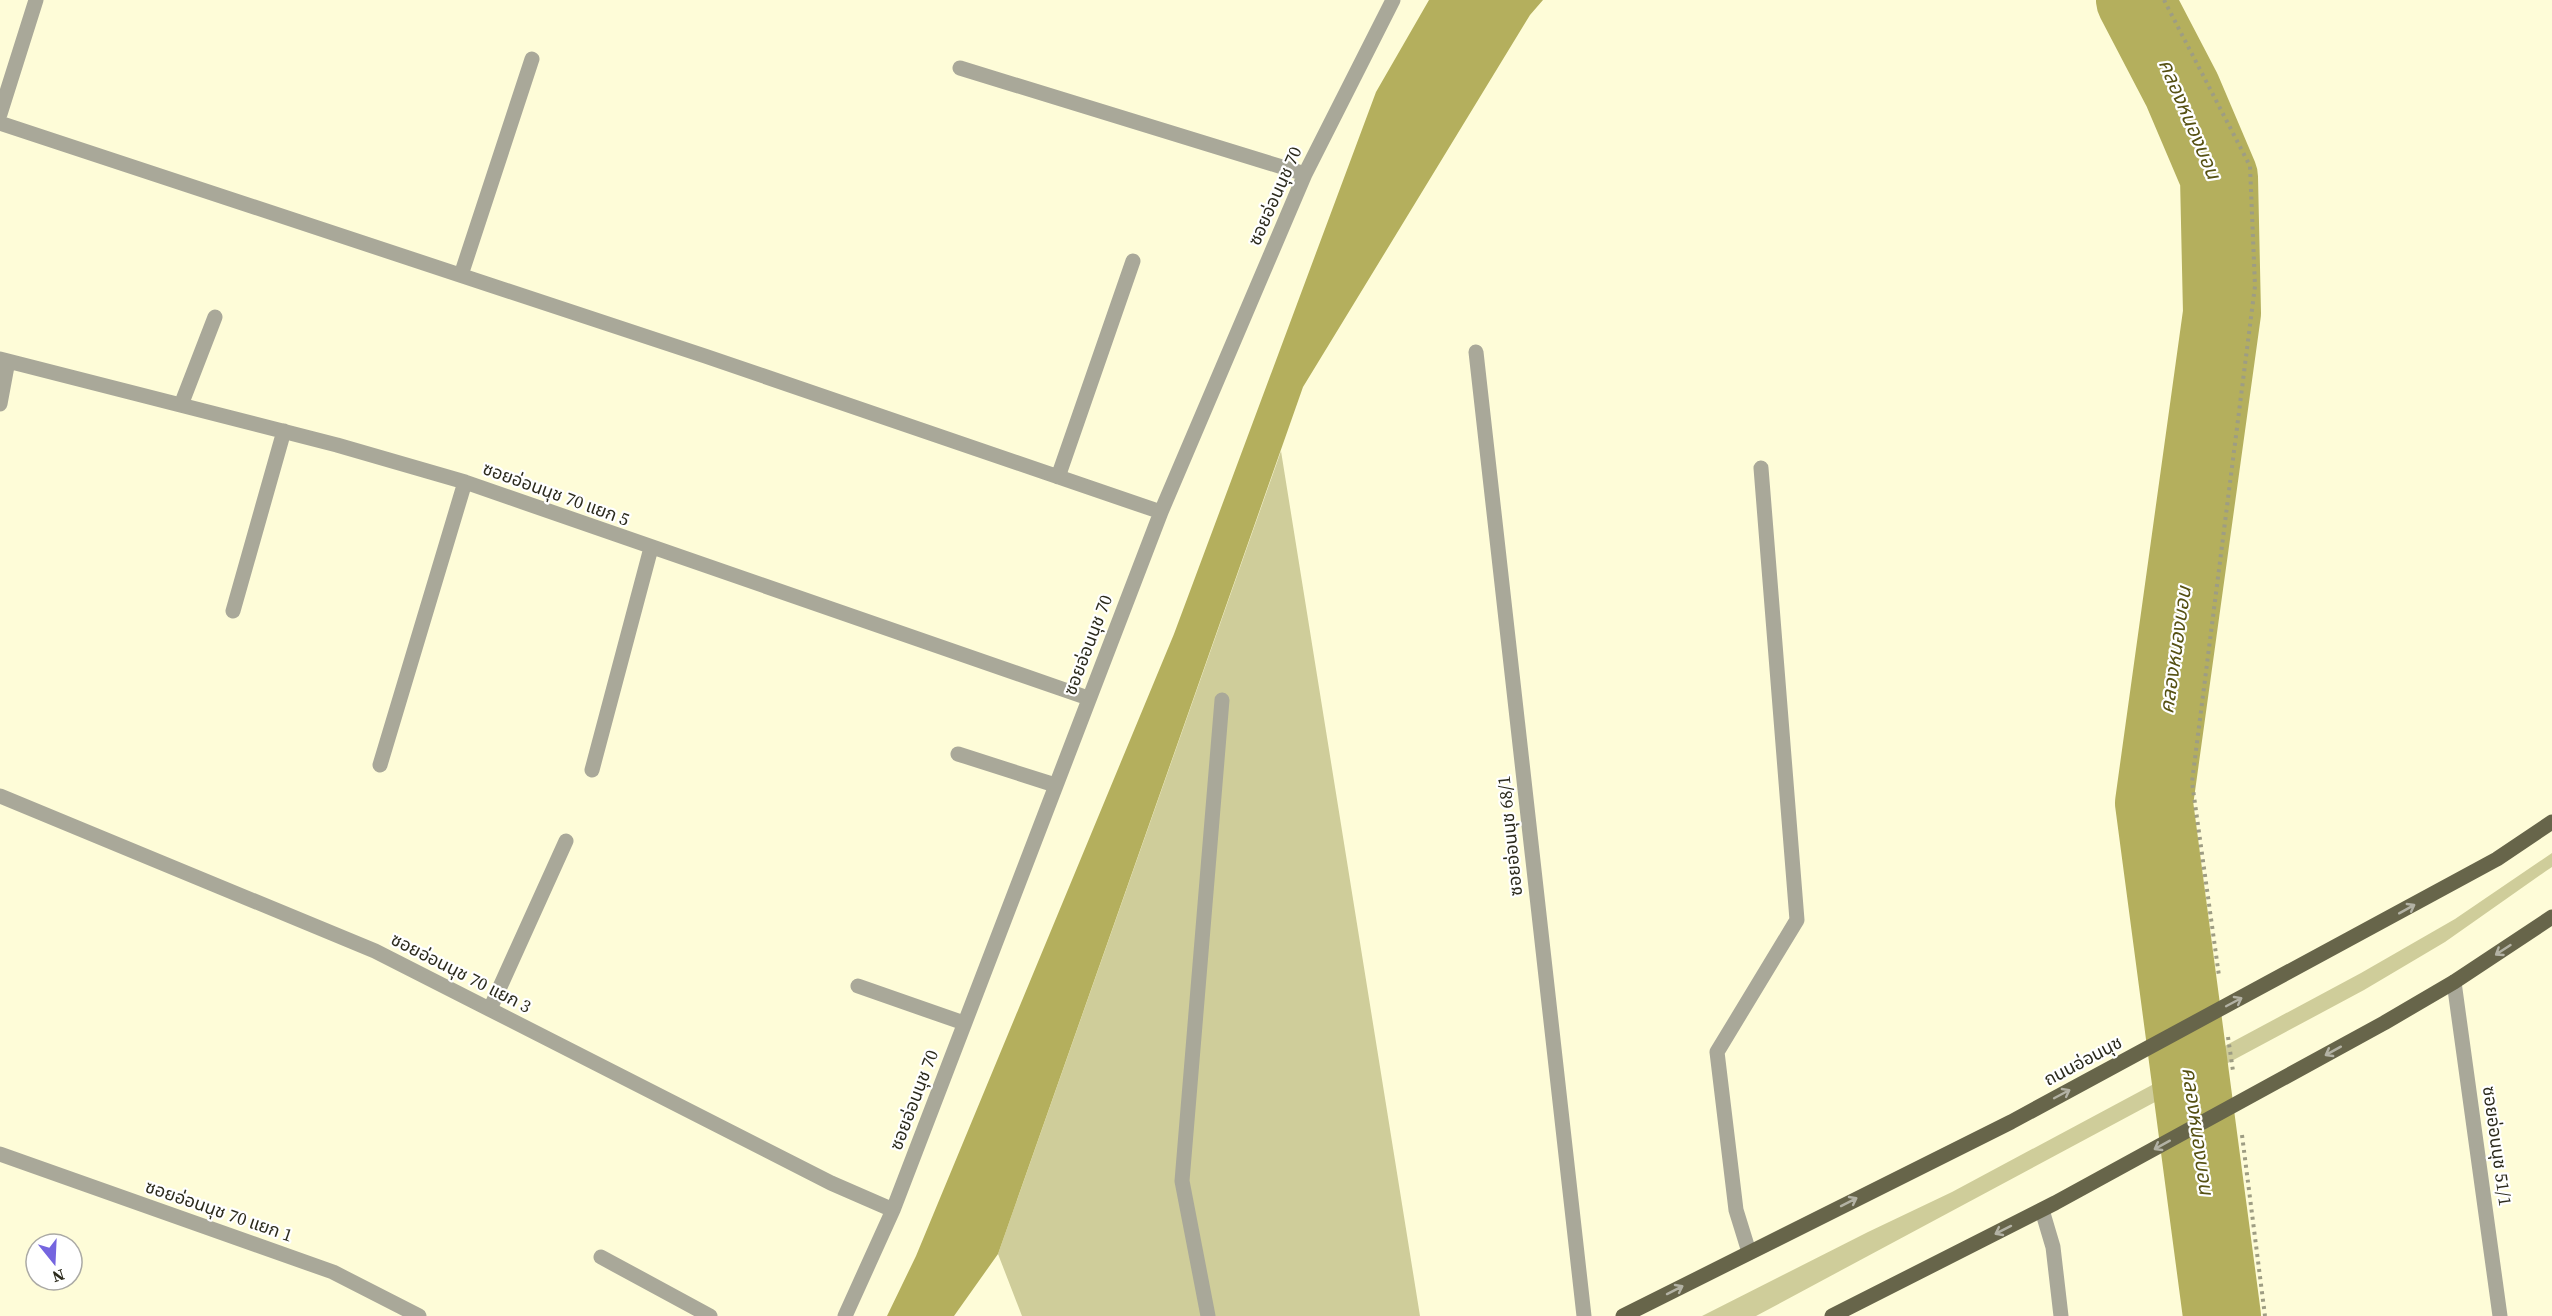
<svg xmlns="http://www.w3.org/2000/svg" width="2552" height="1316" font-family="'Source Serif 4','Noto Sans Thai',serif">
<rect width="100%" height="100%" fill="#fefcd8"/>
<!-- green -->
<path fill="#cfcd9a" d="M1281 451 1420 1316H1022L998 1254Z
M2552 853V867L2546 871 2445 942 2364 990 1756 1316H1702L1868 1232 1952 1192 2361 973 2455 919Z"/>
<!-- water -->
<path fill="#b4af5d" d="M1429 0H1543L1530 15 1303 387 998 1254 954 1316H887L916 1256 1174 634 1376 92Z"/>
<g fill="none" stroke-linecap="round" stroke-linejoin="round">
<!-- river -->
<path stroke="#b4af5d" stroke-width="78" d="M2135 0 2182 90 2219 177 2222 313 2154 803 2222 1316"/>
<!-- path -->
<path stroke="#9e9d83" stroke-width="4" stroke-dasharray="3 4.5" stroke-linecap="butt" d="M2164 0 2250 166 2255 286 2192 782 2219 976
M2228 1037 2233 1071
M2242 1135 2265 1316"/>
<!-- minor -->
<path stroke="#a9a899" stroke-width="15" d="M960 68 1305 174
M0 114 36 0
M0 123 705 356 1161 512
M461 275 532 59
M1476 352 1584 1316
M0 359 337 445 465 482 1088 698
M0 404 8 361
M181 405 215 317
M1058 477 1133 261
M233 611 284 431
M958 754 1055 785
M380 765 465 482
M592 770 651 548
M0 796 375 951 831 1183 893 1210
M2454 982 2500 1316
M858 986 964 1023
M490 1009 566 841
M0 1154 333 1272 419 1316
M2042 1210 2053 1247 2061 1316
M1749 1252 1736 1210 1717 1052 1797 920 1761 468
M601 1257 710 1316
M845 1316 893 1210 1161 512 1305 174 1393 0
M1208 1316 1182 1181 1222 700"/>
<!-- major -->
<path stroke="#67654a" stroke-width="15" d="M1623 1316 2011 1122 2497 859 2552 822
M1832 1316 2055 1203 2384 1023 2454 982 2552 917"/>
</g>
<!-- one-way arrows -->
<defs><path id="oneway-shaft" d="M-6 0H5M1.5-3L5.5 0L1.5 3" fill="none" stroke-width="1.6" stroke-linecap="round" stroke-linejoin="round" transform="scale(1.5)"/></defs>
<g stroke="#b3b2a4">
<use href="#oneway-shaft" transform="translate(2407 909) rotate(-29)"/>
<use href="#oneway-shaft" transform="translate(2503 950) rotate(147)"/>
<use href="#oneway-shaft" transform="translate(2234 1002) rotate(-28)"/>
<use href="#oneway-shaft" transform="translate(2333 1051) rotate(151)"/>
<use href="#oneway-shaft" transform="translate(2062 1094) rotate(-28)"/>
<use href="#oneway-shaft" transform="translate(2162 1145) rotate(151)"/>
<use href="#oneway-shaft" transform="translate(1849 1202) rotate(-27)"/>
<use href="#oneway-shaft" transform="translate(2003 1230) rotate(153)"/>
<use href="#oneway-shaft" transform="translate(1675 1290) rotate(-27)"/>
</g>
<g text-anchor="middle" stroke-width="4.5" stroke-linejoin="round" paint-order="stroke">
<!-- street labels -->
<g font-size="18" fill="#2c2b1d" stroke="#fff">
<text transform="translate(1275 196) rotate(-66)" y="6">ซอยอ่อนนุช 70</text>
<text transform="translate(556 494) rotate(20)" y="6">ซอยอ่อนนุช 70 แยก 5</text>
<text transform="translate(1088 645) rotate(-69)" y="6">ซอยอ่อนนุช 70</text>
<text transform="translate(1510 836) rotate(-96)" y="6">ซอยอ่อนนุช 68/1</text>
<text transform="translate(461 973) rotate(27)" y="6">ซอยอ่อนนุช 70 แยก 3</text>
<text transform="translate(2083 1061) rotate(-28)" y="6">ถนนอ่อนนุช</text>
<text transform="translate(914 1100) rotate(-69)" y="6">ซอยอ่อนนุช 70</text>
<text transform="translate(2497 1146) rotate(82)" y="6">ซอยอ่อนนุช 51/1</text>
<text transform="translate(219 1211) rotate(19)" y="6">ซอยอ่อนนุช 70 แยก 1</text>
</g>
<!-- water labels -->
<g font-size="20" font-style="italic" fill="#555012" stroke="#fff">
<text transform="translate(2190 119) rotate(67)" y="7">คลองหนองบอน</text>
<text transform="translate(2175 650) rotate(-82)" y="7">คลองหนองบอน</text>
<text transform="translate(2198 1131) rotate(82)" y="7">คลองหนองบอน</text>
</g>
</g>
<!-- north arrow -->
<g transform="translate(54 1262) rotate(162)"><circle r="28" fill="#ffffff" stroke="#abaaa5" stroke-width="1.5"/>
<path d="M0-4.5L10 22L0 15L-10 22Z" fill="#7565df"/>
<text y="-9" font-size="16" font-weight="bold" text-anchor="middle" fill="#2c2b1d">N</text>
</g>
</svg>
